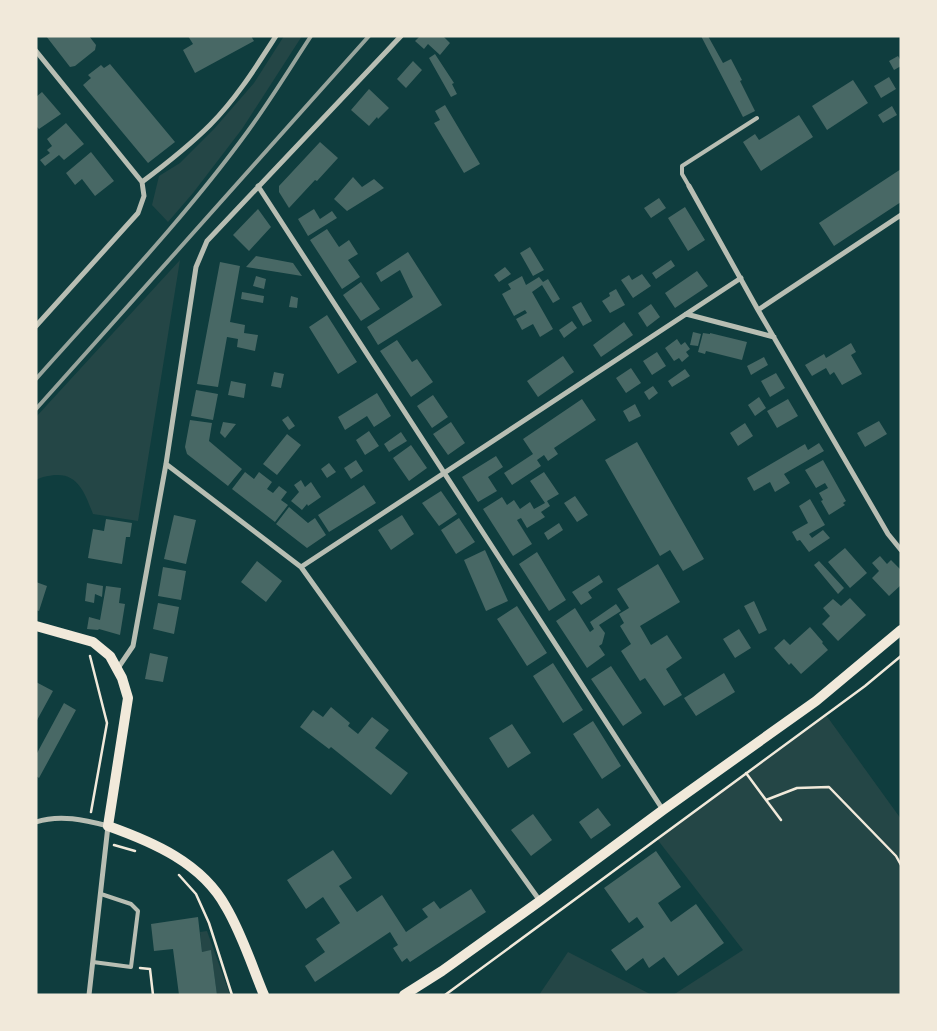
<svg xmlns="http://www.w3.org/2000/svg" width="937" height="1031" font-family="'Source Sans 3',sans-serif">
<rect width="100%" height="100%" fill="#0f3d3e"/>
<!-- green -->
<path fill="#244646" d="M284 36H302L242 129 193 193 168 222 152 205 159 176 180 163 214 129 254 83Z
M180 260 138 521 93 514C86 496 79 473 55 475 48 476 43 476 36 480V417Z
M826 715 901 819V995H673L743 950 657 839Z
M207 931 230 995H217L211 951 202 952 200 932Z
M568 952 652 995H539Z"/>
<!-- building -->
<path fill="#486865" d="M46 36H89L96 45 95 50 75 66 70 67Z
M188 36H251L254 41 195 73 183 50 193 44Z
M420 36H443L450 43 440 55 428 44 424 49 415 41Z
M701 36H708L723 63 731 59 742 80 740 81 755 111 743 117Z
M435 54 454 83 452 84 457 94 451 97 429 58Z
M898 56 901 61V66L894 70 889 61Z
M413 61 422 70 406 88 397 79Z
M110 64 175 142 148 163 83 85 91 78 88 75 101 65 104 68Z
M889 77 896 89 881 98 874 86Z
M853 80 868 103 827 130 812 106Z
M369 89 389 108 378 119 377 117 369 126 351 110Z
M42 92 61 114 39 129 36 126V97Z
M445 105 480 164 464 173 434 123 440 120 435 111Z
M892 106 897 115 883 123 878 115Z
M799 115 813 137 761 171 743 142 755 134 759 140Z
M66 123 84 144 64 160 59 155 45 166 40 160 50 153 47 150 52 146 47 139Z
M320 142 338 158 317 181 315 180 289 208 279 192V186Z
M91 152 114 181 95 196 82 179 75 185 66 173Z
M901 169V202L834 246 819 223Z
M353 177 362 187 374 179 384 188 347 211 334 199Z
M659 198 666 208 651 218 644 208Z
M685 207 705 240 688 251 668 218Z
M258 209 271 227 249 251 233 235Z
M314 209 320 219 332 211 337 218 308 236 298 219Z
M327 229 339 247 349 240 358 254 348 260 360 277 342 289 310 240Z
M530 247 544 270 533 276 520 253Z
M408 252 442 305 378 345 367 327 413 297 400 270 381 282 376 273Z
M256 256 293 263 302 276 246 267Z
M671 260 675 266 656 279 652 273Z
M220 262 240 266 230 322 245 325 244 333 258 335 255 351 237 347 238 339 227 337 218 387 197 384Z
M505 267 511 274 499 282 494 275Z
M697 271 708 286 675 308 665 293Z
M642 274 651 286 633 298 621 280 629 275 632 280Z
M256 276 266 279 264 289 253 286Z
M522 276 526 285 539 277 543 282 548 279 560 299 553 303 542 285 532 292 553 329 540 337 533 324 522 330 516 319 527 313 525 310 514 316 502 294 511 289 508 284Z
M361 282 380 309 361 321 343 295Z
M616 289 625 305 610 313 602 301 610 296 609 293Z
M242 292 264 296 263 303 241 299Z
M291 296 298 298 297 308 289 307Z
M581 302 592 321 583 326 572 307Z
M651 304 660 317 647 327 638 313Z
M327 315 357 362 338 374 309 327Z
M572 321 577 328 564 338 559 330Z
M624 322 633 335 601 357 593 345Z
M693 332 701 334 698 346 690 345Z
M703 333 710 334V333L747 342 742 360 706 351 705 354 698 352Z
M677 339 681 345 685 342 690 349 686 352 689 356 682 362 679 358 674 361 665 348Z
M397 340 412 362 417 359 433 382 411 397 380 351Z
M851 343 856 352 851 355 862 374 842 385 834 372 830 375 826 368 812 376 805 365 824 354 826 358Z
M657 352 666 366 652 375 643 361Z
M563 356 574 372 538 397 527 381Z
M764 357 768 365 751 375 747 366Z
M631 368 641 383 626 393 616 378Z
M685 369 690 376 672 387 668 381Z
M274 372 284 374 281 388 271 386Z
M776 373 785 388 770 397 761 381Z
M231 381 246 384 244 398 228 395Z
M653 386 658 393 649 400 644 392Z
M196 390 218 394 213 420 191 416Z
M377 393 391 416 374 427 367 416 345 430 338 417Z
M433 395 448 417 432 428 417 406Z
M759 397 766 408 755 416 748 405Z
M582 399 596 420 554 448 558 454 548 461 544 455 537 460 541 466 512 485 504 473 533 454 523 439Z
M788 399 798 416 777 428 767 411Z
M635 404 641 416 629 422 623 411Z
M288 416 295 426 289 430 282 420Z
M190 420 212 423 209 441 242 469 228 486 187 454 185 447Z
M879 421 887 434 865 447 857 433Z
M223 422 236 424 225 438 220 433Z
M451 422 465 443 448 455 433 434Z
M745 423 753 436 738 446 730 433Z
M369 431 379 446 365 455 356 440Z
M401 432 407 441 389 452 384 444Z
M287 434 301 445 277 475 263 464Z
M637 442 704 559 683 571 670 550 660 556 605 460Z
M819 443 824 451 784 474 790 483 775 492 770 482 754 491 747 478 805 444 808 450Z
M411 445 427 468 409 481 393 458Z
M496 456 503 467 488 477 497 491 478 502 462 477Z
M356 460 363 471 351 479 344 468Z
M823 460 846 501 843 503 845 505 829 515 821 501 823 500 819 493 828 488 825 483 816 488 805 470Z
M329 463 336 472 327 478 321 469Z
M245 472 254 479 259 472 272 482 267 489 273 493 279 486 287 492 281 500 288 505 275 522 232 489Z
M544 472 559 494 547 501 550 506 541 512 545 517 527 528 521 518 517 520 532 544 513 556 483 509 502 497 507 505 514 500 520 509 530 502 534 509 545 503 530 481Z
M301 480 305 487 311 482 321 497 308 506 307 504 302 510 291 501 299 492 294 485Z
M364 485 376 503 329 532 318 515Z
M441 491 457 514 439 526 422 503Z
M575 496 588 515 577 522 564 503Z
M810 499 825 525 809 534 812 538 823 530 830 538 809 552 800 540 797 541 792 532 808 523 799 506Z
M289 507 308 523 315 518 326 535 307 548 276 524Z
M174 515 196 520 186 564 164 559Z
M402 515 414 534 391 550 378 530Z
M459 518 475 542 456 554 441 530Z
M106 519 132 523 130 537H126L122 564 88 558 93 529 104 531Z
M559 523 563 530 548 540 544 533Z
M845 548 867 573 850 588 828 562Z
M485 550 508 601 486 611 464 560Z
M537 552 566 600 549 611 519 564Z
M880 556 887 564 891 560 901 570V585L889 596 872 578 879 571 872 563Z
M257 561 282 581 266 602 241 582Z
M819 561 844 588 838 594 814 565Z
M658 564 680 602 640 626 651 645 667 635 682 658 666 669 682 695 664 706 645 678 640 681 621 651 631 644 620 626 624 623 619 614 629 608 617 589Z
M163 567 186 571 181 600 158 596Z
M599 575 603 582 588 592 592 598 581 605 572 592Z
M36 582 47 586 39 611 36 610Z
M87 583 103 586 102 597 95 594 94 603 85 601Z
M106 586 121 588 119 603 125 604 120 635 99 629 98 630 87 629 89 617 100 620Z
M850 598 866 615 838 641 822 624 830 616 823 608 833 599 841 606Z
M754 601 767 630 759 634 744 606Z
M158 603 179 607 174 634 153 629Z
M616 604 621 611 599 625 605 633 602 644 599 646 605 655 587 668 556 621 575 608 590 632 594 629 590 622Z
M517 606 547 653 527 666 497 619Z
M810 627 823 642 822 643 828 650 801 674 791 663 789 665 774 648 784 639 790 645Z
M739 629 751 648 735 658 723 639Z
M150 653 168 657 163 682 145 679Z
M553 663 583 710 563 723 533 676Z
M611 666 642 713 623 726 591 679Z
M724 673 735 692 696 716 684 698Z
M36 682 53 691 36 722Z
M64 703 76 710 39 778 36 776V755Z
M331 707 350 723 348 726 358 734 372 717 389 730 375 748 408 773 391 795 331 747 329 749 300 727 313 710 323 717Z
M593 721 621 766 602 779 573 734Z
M512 724 531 753 508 768 489 738Z
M598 808 611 825 591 839 579 822Z
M533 814 552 840 531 856 511 830Z
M333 850 352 878 339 886 357 912 382 895 406 932 428 917 422 909 434 901 440 909 471 889 486 912 410 962 407 958 402 962 393 948 398 945 390 932 315 982 305 966 325 952 316 939 340 923 323 897 306 909 287 880Z
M656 851 681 887 658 903 671 922 696 904 724 943 678 976 664 957 649 968 643 958 626 971 611 950 644 927 637 917 629 923 604 888Z
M198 917 202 952 211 950 217 995H179L173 949 154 951 151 924Z"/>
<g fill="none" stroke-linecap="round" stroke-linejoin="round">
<!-- path -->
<path stroke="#f1e9da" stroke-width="2.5" d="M90 656 107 723 91 812
M746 773 766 800 797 788 829 787 896 856 901 865
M766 800 781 820
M114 845 135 851
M179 875 196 894 209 923 232 995
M140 968 150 969 153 995
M445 995 865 686 901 656"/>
<!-- service -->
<path stroke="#b8beb3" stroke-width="4" d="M689 186 682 174V166L757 118
M93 962 131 967 138 911 131 904 101 894"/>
<!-- minor -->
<path stroke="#b8beb3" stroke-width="5" d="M36 51 142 182
M258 186 663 810
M689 186 758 310 888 534 901 550
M758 310 901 215
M686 314 774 337
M36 326 138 213 144 196 142 182C166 164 189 146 210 125 236 99 256 67 276 36
M166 464 301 567 540 901
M301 567 741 278
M118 668 133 646 166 464 196 267 207 241 401 36
M36 822C60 814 85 820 108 826L89 995"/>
<!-- secondary -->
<path stroke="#f1e9da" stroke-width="10" d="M36 626 93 642 110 656 122 678 128 698 108 826C153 842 202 863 226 907 242 934 252 966 264 995
M404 995 442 971 540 901 663 810 816 701 901 630"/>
<!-- rail -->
<path stroke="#97a49c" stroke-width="4" d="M36 379C108 298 184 219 248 131 270 101 290 68 311 36
M36 409 369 36"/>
</g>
<!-- border -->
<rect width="937" height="1031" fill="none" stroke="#f1e9da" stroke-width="75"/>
</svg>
